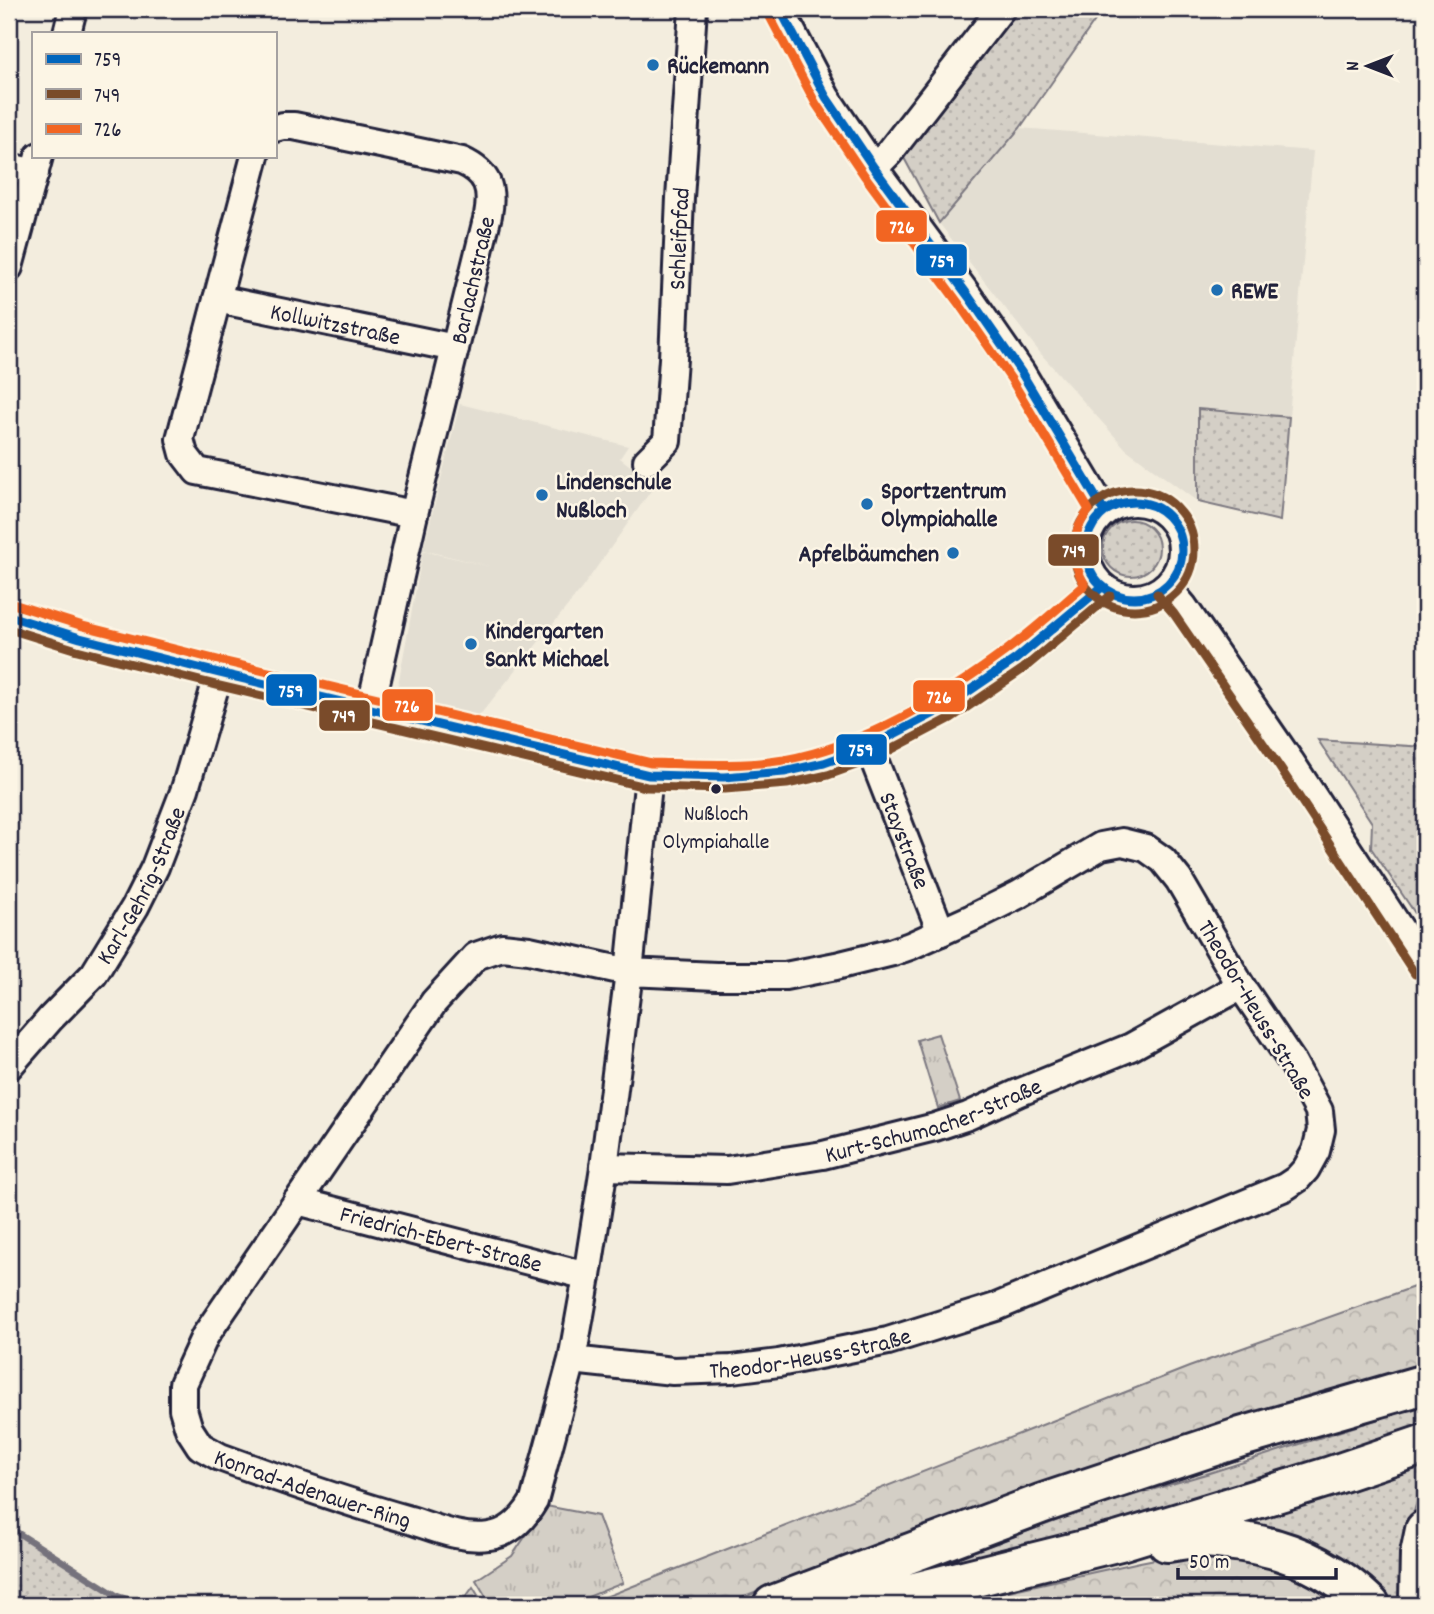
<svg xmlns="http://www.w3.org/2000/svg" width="1434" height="1614" font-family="Dekko,sans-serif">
<defs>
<pattern id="grass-dots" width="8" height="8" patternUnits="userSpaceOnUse" patternTransform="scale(1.75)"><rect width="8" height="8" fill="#d4cfc6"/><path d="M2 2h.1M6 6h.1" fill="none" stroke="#b6b1ab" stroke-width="1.8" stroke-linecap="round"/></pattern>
<pattern id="forest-crowns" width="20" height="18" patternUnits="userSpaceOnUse" patternTransform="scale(1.75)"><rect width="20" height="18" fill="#d4cfc6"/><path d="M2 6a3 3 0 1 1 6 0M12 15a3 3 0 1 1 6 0" fill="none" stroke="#b6b1ab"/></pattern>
<pattern id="park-tufts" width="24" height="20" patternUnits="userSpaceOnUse" patternTransform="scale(1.75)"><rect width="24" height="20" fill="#d4cfc6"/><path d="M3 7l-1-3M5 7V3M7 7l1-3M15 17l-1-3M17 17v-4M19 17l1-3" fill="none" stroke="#b6b1ab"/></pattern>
</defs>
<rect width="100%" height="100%" fill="#f3edde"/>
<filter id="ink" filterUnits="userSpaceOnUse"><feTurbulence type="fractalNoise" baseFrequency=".0143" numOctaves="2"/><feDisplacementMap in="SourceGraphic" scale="14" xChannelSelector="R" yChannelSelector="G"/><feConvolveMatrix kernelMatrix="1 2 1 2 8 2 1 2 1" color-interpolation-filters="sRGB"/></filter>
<g filter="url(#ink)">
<!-- built -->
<path fill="#e3ded2" d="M1020 128 1313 151 1289 417 1198 409V502L1126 449 1041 354 939 223Z
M460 404 628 446 620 458 655 485 582 588 475 721 395 701 423 551 493 567 423 550Z"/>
<!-- grass -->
<path fill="url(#grass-dots)" stroke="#7b7880" stroke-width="2" d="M1015 9H1103L1020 128 939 223 903 156Z
M1198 409 1289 417 1280 521 1198 502Z
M1103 548a28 28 0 1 1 56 0a28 28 0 1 1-56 0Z
M1318 740 1425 747V928L1371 848 1372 823Z
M1425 1404V1438L919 1584 824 1605 1100 1505 1206 1474Z
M1425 1462V1488L1417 1502 1405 1540 1407 1605H1391L1376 1589 1215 1527Z
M9 1530 118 1599 132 1605H9Z"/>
<!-- forest -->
<path fill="url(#forest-crowns)" stroke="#7b7880" stroke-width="2" d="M1425 1283V1367L765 1589 724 1605H585L1189 1367Z
M1191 1552H1248L1356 1605H945L1140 1562Z
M473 1587 484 1605H460Z"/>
<!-- park -->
<path fill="url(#park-tufts)" stroke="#7b7880" stroke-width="2" d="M938 1034 960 1101 938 1108 917 1040Z
M546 1506 598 1516 623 1583 568 1605H491L476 1580 512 1556Z"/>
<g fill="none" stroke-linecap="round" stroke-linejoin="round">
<!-- stream -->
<path stroke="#75727b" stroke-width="6" d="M9 1527 118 1596 146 1605"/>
<defs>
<g id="minor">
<path d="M780 9 826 97 874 168 969 297 1021 372 1104 511"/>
<path d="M67 33 73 9"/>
<path d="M275 128 283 126H294L462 161C488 173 493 188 488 215L414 514 370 710"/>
<path d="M255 156 180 439 184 454 197 471 414 514"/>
<path d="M9 167 35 173"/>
<path d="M874 168 889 153 1001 9"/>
<path d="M9 267 39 156"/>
<path id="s1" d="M217 299 455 348"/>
<path id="s2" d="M647 461 667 441 673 359 680 198 693 9"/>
<circle cx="1134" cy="550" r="48"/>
<path d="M1166 586 1184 607 1290 761 1425 967"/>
<path d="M9 616 80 638 219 673 370 710 649 775 724 777 784 772 824 763 869 747 944 708 1016 659 1102 587"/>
<path id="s3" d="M869 747 941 932"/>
<path id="s4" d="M9 1066 51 1018 94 974 135 907 155 867 185 789 219 673"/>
<path id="s5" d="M604 1167 727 1170 823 1155 935 1127 968 1116 1018 1093 1131 1047 1241 986"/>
<path id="s6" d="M297 1201 587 1276"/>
<path id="s7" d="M572 1360 673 1371 732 1369 779 1363 888 1341 996 1307 1285 1187 1297 1179 1306 1169 1316 1151 1321 1130 1319 1111 1293 1063 1241 986 1179 880 1163 860 1146 848 1122 842 1101 846 1018 895 972 918 910 946 893 952 836 966 785 976H716L629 972 529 950 502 947 476 956 434 1002 205 1336 183 1384V1409L189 1429 200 1446 220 1457C283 1480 345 1502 410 1520 435 1528 462 1540 489 1536 509 1534 524 1518 534 1501L572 1360 587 1276 604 1167 629 972 649 775"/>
</g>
<path id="highway" d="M1167 1542C1177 1541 1188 1538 1199 1538 1208 1538 1217 1539 1226 1540 1282 1545 1330 1566 1370 1605
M773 1605 1043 1503 1241 1437 1425 1384
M863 1605 1120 1541 1328 1477 1425 1444
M1421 1605 1419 1599 1420 1554 1425 1530"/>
</defs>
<!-- minor casing -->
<use href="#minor" stroke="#22223b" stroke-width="32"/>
<!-- highway casing -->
<use href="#highway" stroke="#22223b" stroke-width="44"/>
<!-- minor -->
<use href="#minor" stroke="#fcf5e5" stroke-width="26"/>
<!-- highway -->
<use href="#highway" stroke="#fcf5e5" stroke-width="38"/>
<defs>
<path id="bus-1" d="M780 9 826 97 874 168 969 297 1021 372 1104 511
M1086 550a48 48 0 1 1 96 0a48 48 0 1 1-96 0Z
M9 616 80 638 219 673 649 775 724 777 784 772 824 763 869 747 944 708 1016 659 1102 587"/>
<path id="bus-2" d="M1074 550a60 60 0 1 1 120 0a60 60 0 1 1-120 0Z
M1157 594 1174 614 1280 768 1415 974
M9 629 77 650 216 685 646 787 725 789 787 784 828 775 875 758 951 718 1023 669 1110 596"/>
<path id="bus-3" d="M13 604 83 626 222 661 651 763C695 764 740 767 784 760 866 745 941 699 1007 650 1034 630 1059 607 1085 585 1070 560 1070 533 1089 510L1011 379 959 304 864 175 816 104 769 15"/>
</defs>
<!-- bus-1 casing -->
<use href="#bus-1" stroke="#fcf5e5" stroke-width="14"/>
<!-- bus-2 casing -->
<use href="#bus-2" stroke="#fcf5e5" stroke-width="14"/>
<!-- bus-3 casing -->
<use href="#bus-3" stroke="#fcf5e5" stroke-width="14"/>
<!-- bus-1 -->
<use href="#bus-1" stroke="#0065bd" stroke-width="9"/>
<!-- bus-2 -->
<use href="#bus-2" stroke="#7a4b2a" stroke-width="9"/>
<!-- bus-3 -->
<use href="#bus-3" stroke="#f26522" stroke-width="9"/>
</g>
</g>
<!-- markers -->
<g fill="#1f6fb2" stroke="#fcf5e5" stroke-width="2.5">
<circle cx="653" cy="65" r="7"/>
<circle cx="1217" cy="290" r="7"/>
<circle cx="542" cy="495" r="7"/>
<circle cx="867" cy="504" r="7"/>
<circle cx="953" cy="553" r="7"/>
<circle cx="471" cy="644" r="7"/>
</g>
<circle fill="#22223b" stroke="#fcf5e5" stroke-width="2.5" cx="716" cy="789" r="6"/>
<g text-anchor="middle" stroke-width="5" stroke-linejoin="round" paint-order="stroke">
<!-- bus labels -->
<g font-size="22" fill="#22223b" stroke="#fcf5e5">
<text x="716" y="820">Nußloch<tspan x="716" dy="28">Olympiahalle</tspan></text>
</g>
<!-- poi labels -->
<g font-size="24" font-weight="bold" fill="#22223b" stroke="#fcf5e5" text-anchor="start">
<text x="667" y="73">Rückemann</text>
<text x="1231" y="298">REWE</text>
<text x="556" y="489">Lindenschule<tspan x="556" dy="28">Nußloch</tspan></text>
<text x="881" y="498">Sportzentrum<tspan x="881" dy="28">Olympiahalle</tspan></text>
<text x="939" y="561" text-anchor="end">Apfelbäumchen</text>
<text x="485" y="638">Kindergarten<tspan x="485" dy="28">Sankt Michael</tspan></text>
</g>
<!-- street labels -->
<g font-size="24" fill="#22223b" stroke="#fcf5e5">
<text dy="8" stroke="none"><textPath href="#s2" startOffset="231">Schleifpfad</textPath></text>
<text transform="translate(472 280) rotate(-77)" y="8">Barlachstraße</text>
<text dy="8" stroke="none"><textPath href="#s1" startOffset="121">Kollwitzstraße</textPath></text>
<text dy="8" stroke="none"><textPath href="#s3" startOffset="100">Staystraße</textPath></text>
<text dy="8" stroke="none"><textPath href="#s4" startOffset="226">Karl-Gehrig-Straße</textPath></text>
<text transform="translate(1257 1009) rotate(59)" y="8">Theodor-Heuss-Straße</text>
<text dy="8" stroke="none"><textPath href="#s5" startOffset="336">Kurt-Schumacher-Straße</textPath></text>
<text dy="8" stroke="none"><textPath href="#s6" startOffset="149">Friedrich-Ebert-Straße</textPath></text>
<text dy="8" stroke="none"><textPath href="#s7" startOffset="240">Theodor-Heuss-Straße</textPath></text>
<text dy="8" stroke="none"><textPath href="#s7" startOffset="2562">Konrad-Adenauer-Ring</textPath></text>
</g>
</g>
<g stroke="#fcf5e5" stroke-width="2.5">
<rect x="875" y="209" width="53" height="34" rx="7" fill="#f26522"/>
<rect x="915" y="243" width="53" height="34" rx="7" fill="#0065bd"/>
<rect x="1047" y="533" width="53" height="34" rx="7" fill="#7a4b2a"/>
<rect x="265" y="673" width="53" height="34" rx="7" fill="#0065bd"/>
<rect x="912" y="679" width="54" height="34" rx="7" fill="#f26522"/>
<rect x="381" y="688" width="53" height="34" rx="7" fill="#f26522"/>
<rect x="318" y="699" width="53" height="33" rx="7" fill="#7a4b2a"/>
<rect x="835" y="733" width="53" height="33" rx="7" fill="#0065bd"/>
</g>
<g font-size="19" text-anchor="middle" font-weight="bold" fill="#fff">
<text x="902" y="233">726</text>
<text x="942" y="267">759</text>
<text x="1074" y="557">749</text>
<text x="291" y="697">759</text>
<text x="939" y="703">726</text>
<text x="407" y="712">726</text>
<text x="344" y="722">749</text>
<text x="861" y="756">759</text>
</g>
<!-- margin -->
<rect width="1434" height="1614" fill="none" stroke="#fcf5e5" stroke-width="35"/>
<rect x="18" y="18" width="1399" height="1579" fill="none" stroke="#22223b" stroke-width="2.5" filter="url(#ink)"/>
<!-- legend -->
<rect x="32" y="32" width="245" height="126" fill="#fcf5e5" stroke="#a5a1a1" stroke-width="2"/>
<rect x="46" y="54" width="35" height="10" fill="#0065bd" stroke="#a5a1a1" stroke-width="2"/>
<text x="94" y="66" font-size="21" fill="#22223b">759</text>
<rect x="46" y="89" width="35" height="10" fill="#7a4b2a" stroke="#a5a1a1" stroke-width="2"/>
<text x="94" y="102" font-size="21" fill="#22223b">749</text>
<rect x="46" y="124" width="35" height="10" fill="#f26522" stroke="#a5a1a1" stroke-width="2"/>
<text x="94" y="136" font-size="21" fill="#22223b">726</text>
<!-- north arrow -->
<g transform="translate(1368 66) rotate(270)" stroke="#fcf5e5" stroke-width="5" paint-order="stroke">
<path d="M0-5L12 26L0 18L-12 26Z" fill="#22223b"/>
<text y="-10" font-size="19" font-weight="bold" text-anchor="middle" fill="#22223b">N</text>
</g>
<!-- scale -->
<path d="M1178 1568v10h158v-10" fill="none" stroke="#22223b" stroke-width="3.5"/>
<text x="1189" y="1568" font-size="21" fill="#22223b" stroke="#fcf5e5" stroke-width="5" paint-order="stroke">50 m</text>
</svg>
